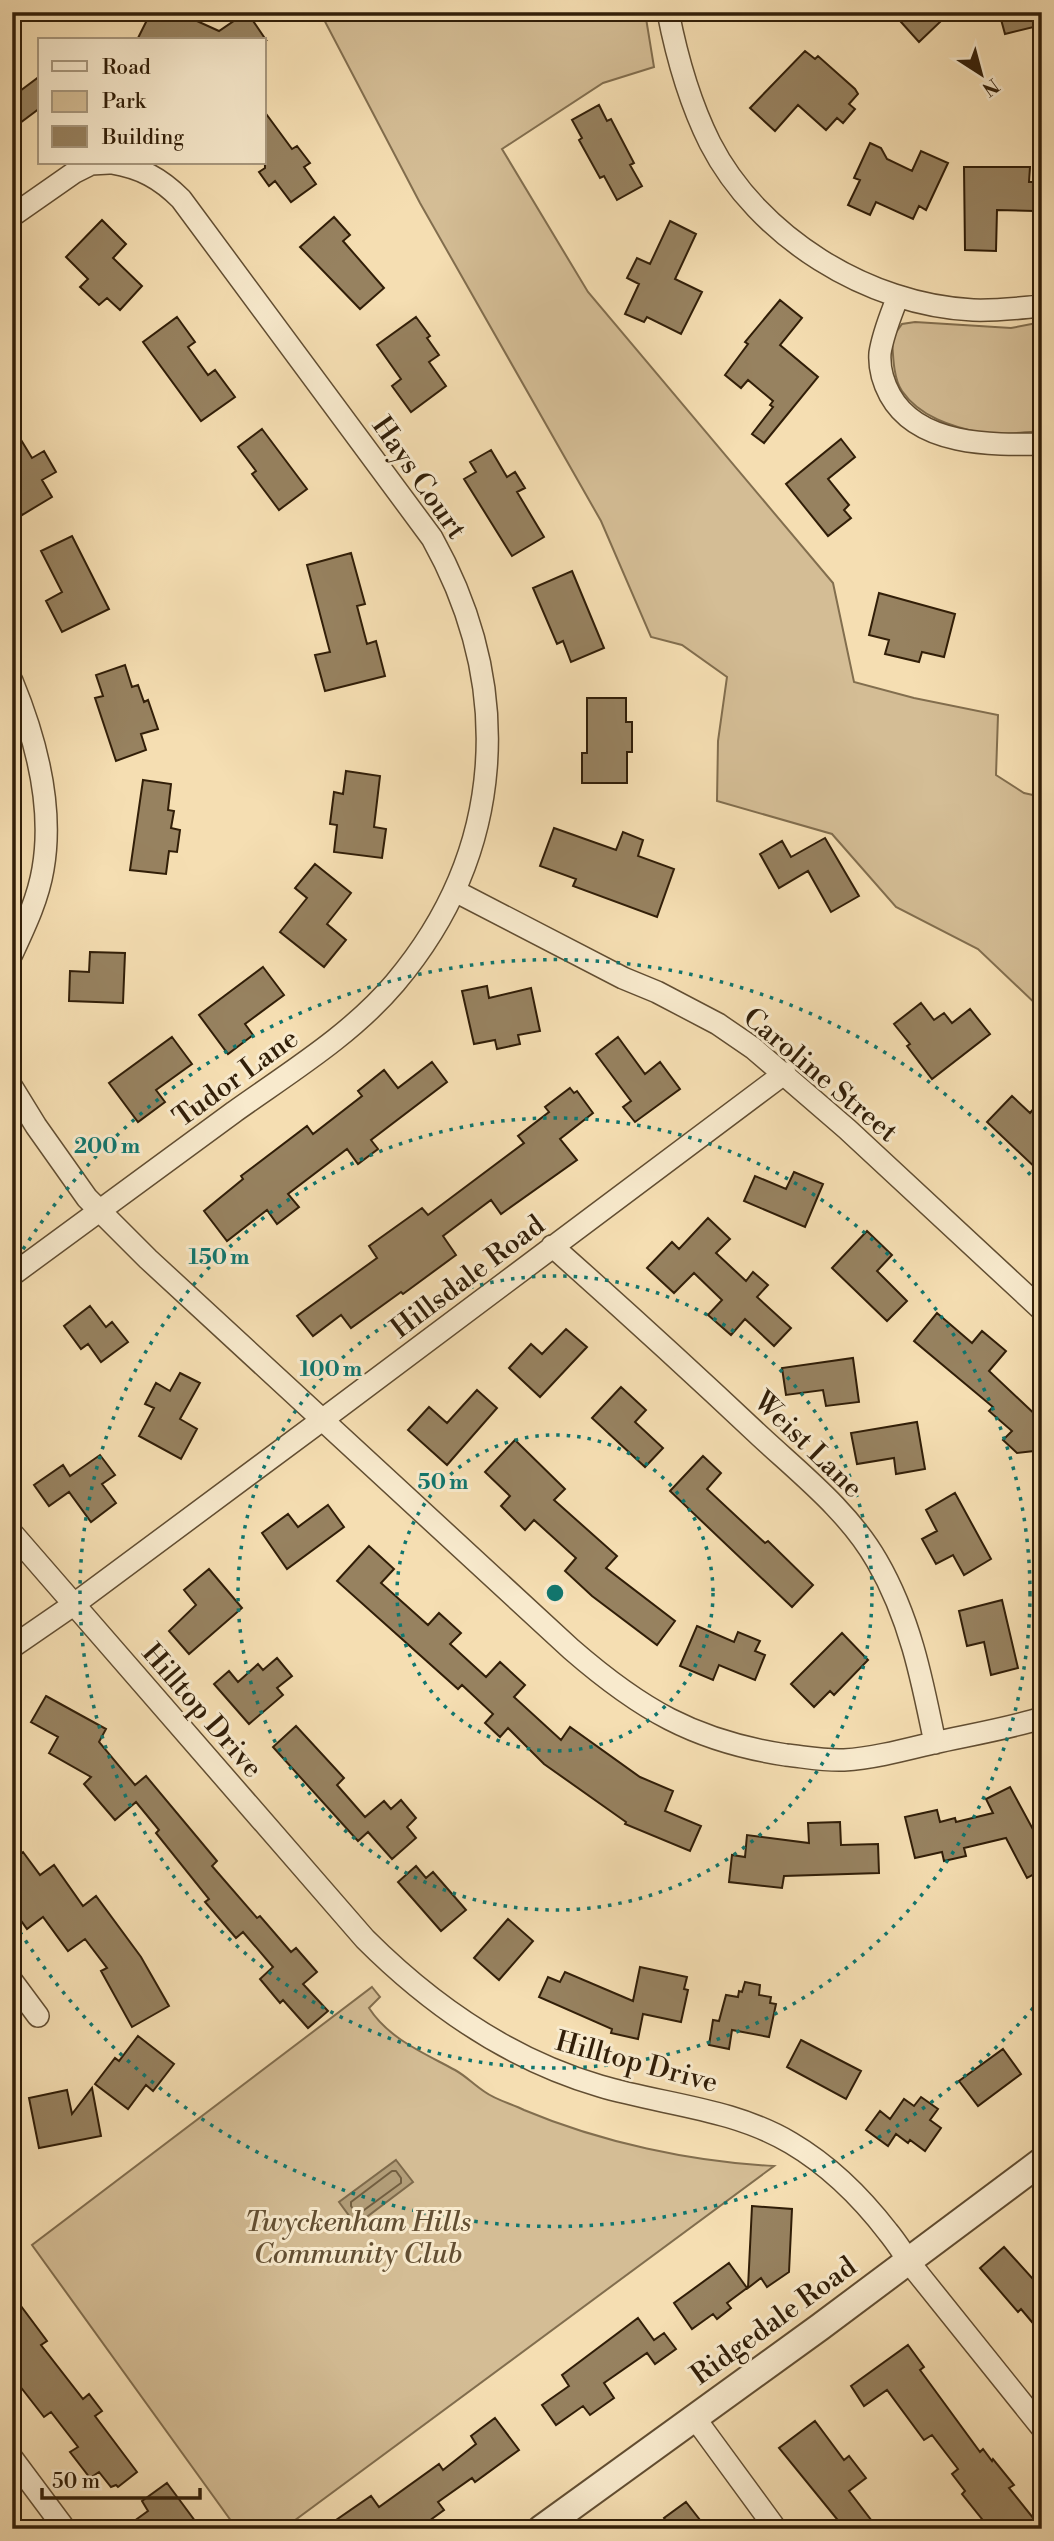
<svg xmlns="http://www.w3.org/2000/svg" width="1054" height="2541" font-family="'Libre Bodoni',serif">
<rect width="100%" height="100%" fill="#f5deb2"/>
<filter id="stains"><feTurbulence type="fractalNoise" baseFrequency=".00286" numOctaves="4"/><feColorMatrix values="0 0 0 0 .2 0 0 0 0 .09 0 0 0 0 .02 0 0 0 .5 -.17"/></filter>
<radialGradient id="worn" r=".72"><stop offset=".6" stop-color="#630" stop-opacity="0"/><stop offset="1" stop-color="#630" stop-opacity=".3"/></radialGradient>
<!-- green -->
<path fill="#d4bd95" stroke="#826e4e" stroke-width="2" d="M320 12H645L654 67 603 83 502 149 588 292 833 583 854 682 914 698 998 715 996 775 1024 793 1042 797V1010L978 949 896 907 832 834 717 801 718 741 727 677 682 645 651 637 601 521 420 203Z
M915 322 1011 328 1042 322V431C1023 432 1000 436 982 433 952 427 920 417 902 391 893 378 893 354 892 338L902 324Z
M372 1987 380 1997 369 2008C389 2039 424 2053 455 2070 466 2076 474 2085 485 2092 496 2100 512 2104 524 2110 600 2142 692 2162 774 2166L283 2529H237L32 2245Z"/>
<!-- water -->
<path fill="#b29d78" stroke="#7e6a4b" stroke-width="2" d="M396 2160 413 2182 356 2225 339 2202Z"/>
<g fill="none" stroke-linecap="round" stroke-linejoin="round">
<!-- shore -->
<path stroke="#725e40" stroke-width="2" d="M392 2171H396L401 2178V2183L360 2213H356L351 2206V2202Z"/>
</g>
<!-- building -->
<path fill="#978260" stroke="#311e08" stroke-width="2" d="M151 12H190L188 17 219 31 247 12 266 40H137Z
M892 12H931L940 22 919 42Z
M999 12H1042V25L1005 34Z
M805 51 815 59 818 56 855 89 858 94 849 104 855 109 843 123 837 118 826 130 798 105 775 131 750 108Z
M40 76V108L12 129V97Z
M599 105 607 121 611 119 634 163 630 165 642 186 617 200 604 176 600 178 579 140 582 138 572 120Z
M264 111 292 149 297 146 310 163 304 167 316 184 291 202 275 181 269 186 259 172 265 168Z
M870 143 881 148 887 159 912 171 921 151 948 163 926 210 919 206 913 219 876 202 870 215 848 205 860 180 854 178Z
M964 167H1030L1029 182H1035L1034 211 997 210 996 251 965 250Z
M334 217 350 235 343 241 384 288 360 309 300 247Z
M102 220 126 244 113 258 142 286 120 310 107 298 99 305 80 287 88 279 66 257Z
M670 221 696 234 675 279 702 292 681 334 647 317 644 322 625 314 639 284 627 278 637 258 650 264Z
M780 300 802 318 780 345 818 377 764 443 752 434 773 407 770 405 773 401 748 380 741 388 725 375 748 344 745 342Z
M177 317 195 342 188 347 208 375 215 370 235 397 201 421 143 342Z
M416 317 430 336 427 338 439 355 429 362 446 386 411 412 392 386 401 379 377 345Z
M12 425 32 458 44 451 56 472 42 480 52 497 22 515 12 498Z
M262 429 307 489 279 510 252 474 256 471 238 447Z
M841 439 855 457 828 479 849 505 844 510 851 518 828 536 786 484Z
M491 450 507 477 515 472 525 488 517 492 544 537 512 556 464 479 476 472 470 462Z
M72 536 109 609 62 632 46 601 62 592 41 551Z
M351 553 365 604 357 606 367 644 376 641 385 676 325 691 315 655 330 652 307 565Z
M572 571 604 648 571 662 563 641 557 644 533 588Z
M879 593 955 614 944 657 922 652 919 662 885 654 889 640 869 635Z
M125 665 132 687 138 685 144 702 148 700 158 729 141 734 146 750 116 761 95 698 103 696 96 675Z
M587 698H626V722H632V752H627V783H582V753H587Z
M346 771 380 776 374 827 386 829 382 858 334 852 337 825 330 824 334 792 343 794Z
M143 780 171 784 168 810 174 811 171 828 180 830 177 852 169 851 166 874 130 870Z
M554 828 616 850 623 832 643 840 638 856 674 869 657 917 573 886 576 879 540 866Z
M825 838 859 896 831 912 808 871 779 888 760 854 782 841 791 857Z
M315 864 351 893 327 924 346 940 324 967 280 932 307 898 295 888Z
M90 952 125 953 123 1003 69 1001 70 971 89 972Z
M263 967 284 995 245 1024 253 1035 228 1054 199 1015Z
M487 986 489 998 531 988 540 1031 518 1035 520 1044 497 1049 495 1040 474 1044 462 991Z
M921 1003 934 1020 944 1013 952 1023 970 1009 990 1034 932 1079 907 1046 910 1044 894 1024Z
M172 1037 192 1064 156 1090 165 1102 138 1122 109 1083Z
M618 1037 645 1074 660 1062 680 1089 635 1122 623 1107 631 1101 596 1054Z
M432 1062 447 1082 371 1140 378 1149 358 1164 347 1149 288 1194 299 1207 277 1224 267 1210 227 1241 204 1211 243 1179 241 1176 307 1126 313 1134 362 1096 358 1091 384 1070 398 1088Z
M570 1088 574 1093 577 1091 593 1113 560 1139 577 1160 501 1214 491 1200 443 1236 456 1255 403 1294 401 1292 351 1328 341 1315 313 1336 297 1316 377 1258 369 1246 422 1208 428 1215 524 1143 518 1136 549 1112 545 1107Z
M1012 1096 1030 1113 1042 1099V1174L987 1122Z
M794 1172 823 1184 805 1227 744 1201 755 1176 786 1189Z
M708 1218 730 1239 716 1253 746 1281 753 1272 768 1285 757 1297 791 1328 774 1346 745 1319 731 1335 708 1315 722 1300 694 1273 674 1293 647 1268 672 1242 679 1249Z
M867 1231 892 1255 877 1271 907 1301 887 1321 832 1268Z
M90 1306 106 1327 112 1322 128 1342 101 1362 88 1344 81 1349 64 1326Z
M937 1313 972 1343 982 1331 1006 1351 989 1371 1042 1421V1442L1034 1451 1017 1453 1003 1440 1012 1431 989 1411 993 1407 914 1341Z
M566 1329 587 1347 540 1397 509 1368 531 1344 542 1354Z
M853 1358 859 1402 826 1406 823 1390 786 1395 782 1368Z
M180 1373 200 1383 180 1419 197 1429 181 1459 139 1436 154 1408 145 1404 156 1383 170 1391Z
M621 1387 646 1410 635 1422 663 1448 645 1467 592 1418Z
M477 1390 497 1408 447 1465 408 1430 429 1407 447 1423Z
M917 1422 925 1469 896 1474 894 1458 857 1464 851 1433Z
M515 1440 565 1489 554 1500 617 1556 606 1568 675 1621 657 1645 592 1596 565 1571 576 1558 534 1520 525 1530 501 1506 510 1496 485 1472Z
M100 1455 115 1475 102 1484 116 1503 91 1522 69 1492 49 1506 34 1485 63 1465 70 1476Z
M703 1456 721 1473 707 1489 765 1543 768 1541 813 1585 792 1607 670 1491Z
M955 1493 991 1559 964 1575 953 1555 936 1564 922 1539 937 1531 926 1510Z
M328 1505 344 1527 287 1569 262 1533 288 1514 298 1527Z
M369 1546 394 1569 381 1583 428 1625 439 1613 461 1633 450 1644 486 1677 500 1662 525 1685 514 1697 561 1740 570 1727 640 1777 673 1791 665 1811 701 1826 690 1851 625 1824 626 1822 544 1764 508 1728 500 1737 485 1723 493 1714 462 1685 458 1689 337 1581Z
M209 1569 242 1608 189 1654 169 1631 196 1605 184 1590Z
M1002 1600 1018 1668 991 1675 984 1642 967 1646 959 1611Z
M697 1626 734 1642 738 1632 760 1641 755 1651 765 1655 755 1680 719 1665 713 1680 680 1666Z
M842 1633 868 1660 834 1695 830 1691 814 1707 791 1684Z
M277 1658 292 1676 277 1688 283 1695 249 1724 214 1684 229 1671 238 1682 258 1664 263 1670Z
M46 1696 106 1729 99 1742 135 1785 146 1776 217 1861 212 1866 257 1918 260 1916 291 1952 296 1948 317 1972 303 1984 328 2011 308 2028 283 2000 280 2003 260 1979 273 1967 243 1932 236 1938 205 1902 209 1899 156 1833 159 1830 136 1802 115 1820 84 1784 91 1777 49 1753 58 1737 31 1722Z
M296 1726 344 1778 337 1785 365 1817 384 1801 391 1809 401 1800 416 1818 407 1827 416 1838 392 1859 368 1832 358 1841 273 1747Z
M1010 1787 1036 1835 1042 1832V1870L1027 1878 1006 1838 964 1848 966 1856 944 1861 942 1852 915 1858 905 1817 937 1810 940 1822 955 1818 956 1822 993 1813 986 1799Z
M840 1822 841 1845 878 1844 879 1873 784 1876 782 1888 729 1882 732 1855 745 1857 747 1835 809 1843 808 1823Z
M23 1852 40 1875 54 1865 83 1906 96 1896 141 1957 169 2006 132 2027 101 1971 107 1968 85 1939 68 1951 43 1917 27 1929 12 1908V1859Z
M416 1866 426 1878 433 1872 466 1910 441 1931 398 1882Z
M508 1919 533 1941 499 1980 474 1958Z
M640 1967 687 1977 684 1989 688 1990 681 2022 643 2014 638 2039 611 2033 612 2029 539 1997 548 1977 560 1982 565 1972 633 2001Z
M745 1982 760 1985 759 1995 771 1997 770 2003 776 2004 769 2037 732 2030 729 2049 709 2045 713 2020 719 2021 726 1995 738 1997 739 1991 742 1992Z
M138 2036 174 2064 153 2091 146 2085 128 2109 95 2084 115 2058 119 2061Z
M801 2040 861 2071 846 2099 787 2067Z
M1003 2049 1021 2074 978 2106 959 2081Z
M92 2088 101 2136 39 2148 29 2098 67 2090 72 2114Z
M921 2097 938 2109 930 2120 941 2128 925 2151 910 2140 908 2143 896 2134 888 2146 866 2130 880 2111 890 2119 904 2099 914 2106Z
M752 2206 792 2209 789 2272 767 2287 761 2278 748 2288Z
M1004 2247 1042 2289V2334L1021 2309 1018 2312 980 2268Z
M729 2263 747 2288 727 2303 731 2308 717 2319 713 2314 692 2329 674 2303Z
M12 2294 47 2341 41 2345 83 2399 89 2394 102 2411 95 2416 137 2472 118 2487 116 2485 111 2487 99 2472 90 2478 70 2452 78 2447 51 2412 44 2417 12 2376Z
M638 2318 654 2340 664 2333 676 2349 655 2364 647 2353 604 2383 614 2398 590 2415 583 2406 556 2425 542 2405 569 2386 562 2375Z
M908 2345 924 2367 920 2370 980 2452 983 2449 992 2461 993 2459 1014 2485 1009 2488 1042 2529H990L962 2494 965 2491 952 2474 958 2469 932 2435 924 2440 887 2390 864 2406 851 2386Z
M495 2418 519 2450 475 2482 472 2478 438 2502 444 2510 418 2529H323L371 2496 379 2507 439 2464 443 2470 476 2444 471 2436Z
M815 2421 844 2460 849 2456 866 2478 849 2491 878 2529H845L779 2448Z
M167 2483 201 2529H123L148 2511 142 2501Z
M686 2502 707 2529H672L664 2518Z"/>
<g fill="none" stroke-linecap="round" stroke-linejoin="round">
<defs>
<path id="minor" d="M668 12C677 58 689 101 710 143 758 237 868 305 973 310 996 311 1019 308 1042 306
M12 216 75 172 91 164 109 163
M898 296C891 315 883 333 880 353 879 367 883 382 890 395 918 446 991 445 1042 444
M12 681C36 739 54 805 43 869 38 899 25 926 12 954
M455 891 623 978 657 992 718 1024 753 1048 847 1129 1042 1310
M12 1087 36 1126 87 1198 148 1259 571 1649C640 1709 694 1741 786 1755 805 1757 825 1761 844 1760 874 1758 904 1750 933 1743 969 1735 1006 1729 1042 1718
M552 1246C623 1309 692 1372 761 1437 802 1475 849 1512 877 1561 910 1618 922 1679 935 1743
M12 1275C86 1220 160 1166 234 1112 290 1072 351 1035 395 983 506 851 515 687 432 538L181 199C160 178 141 168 112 163
M12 1533 365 1939C432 2006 508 2059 600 2086 664 2105 732 2108 791 2143 830 2166 861 2197 888 2232 898 2244 906 2258 916 2271 958 2323 1000 2375 1042 2428
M12 1647 73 1605 322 1420 785 1073
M12 1981 38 2016
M694 2417 776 2529
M12 2458 65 2529"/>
<path id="tertiary" d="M541 2529 820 2327 1042 2161"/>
</defs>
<!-- minor casing -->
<use href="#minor" stroke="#624e32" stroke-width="24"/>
<!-- tertiary casing -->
<use href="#tertiary" stroke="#624e32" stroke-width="30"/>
<!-- minor -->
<use href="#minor" stroke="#f8eacd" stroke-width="21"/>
<!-- tertiary -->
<use href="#tertiary" stroke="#f8eacd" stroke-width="26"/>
</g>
<!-- distance rings -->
<g fill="none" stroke="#0f766e" stroke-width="3.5" stroke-dasharray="3.5 7">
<circle cx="555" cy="1593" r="158"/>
<circle cx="555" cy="1593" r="317"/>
<circle cx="555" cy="1593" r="475"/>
<path d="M1040 2000A633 633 0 0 1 12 1919M12 1267A633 633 0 0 1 1040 1186"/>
</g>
<g text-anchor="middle" stroke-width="6" stroke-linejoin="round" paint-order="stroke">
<!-- street labels -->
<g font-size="28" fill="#311e08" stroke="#f8eacd">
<text transform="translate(420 477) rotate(55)" y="10">Hays Court</text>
<text transform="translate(821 1074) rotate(40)" y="10">Caroline Street</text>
<text transform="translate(235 1077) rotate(-36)" y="10">Tudor Lane</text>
<text transform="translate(467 1276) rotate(-37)" y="10">Hillsdale Road</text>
<text transform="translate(809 1444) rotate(44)" y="10">Weist Lane</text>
<text transform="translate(203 1710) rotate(49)" y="10">Hilltop Drive</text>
<text transform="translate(637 2061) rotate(15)" y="10">Hilltop Drive</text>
<text transform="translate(773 2320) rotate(-36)" y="10">Ridgedale Road</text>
</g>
<!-- park labels -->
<g font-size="28" font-style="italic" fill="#624e32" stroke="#f8eacd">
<text x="358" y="2231">Twyckenham Hills<tspan x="358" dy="32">Community Club</tspan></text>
</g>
</g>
<circle cx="555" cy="1593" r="10" fill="#0f766e" stroke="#f8eacd" stroke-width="3.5"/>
<g font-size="21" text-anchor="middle" font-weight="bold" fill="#0f766e" stroke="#f8eacd" stroke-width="6" stroke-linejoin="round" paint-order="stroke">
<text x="107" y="1153">200 m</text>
<text x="219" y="1264">150 m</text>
<text x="331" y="1376">100 m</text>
<text x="443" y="1489">50 m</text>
</g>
<!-- margin -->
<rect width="1054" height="2541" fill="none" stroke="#f5deb2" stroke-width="42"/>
<rect x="14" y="14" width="1026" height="2513" fill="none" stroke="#311e08" stroke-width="3.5"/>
<rect x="21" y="21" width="1012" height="2499" fill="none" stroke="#311e08" stroke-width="2"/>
<!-- legend -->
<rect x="38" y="38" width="228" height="126" fill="#f8eacd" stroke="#a8987e" stroke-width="2"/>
<rect x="52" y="61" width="35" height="10" fill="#f8eacd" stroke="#a8987e" stroke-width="2"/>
<text x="102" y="74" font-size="21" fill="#311e08">Road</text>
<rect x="52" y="91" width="35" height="21" fill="#d4bd95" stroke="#a8987e" stroke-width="2"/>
<text x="102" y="108" font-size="21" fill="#311e08">Park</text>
<rect x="52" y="126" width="35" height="21" fill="#978260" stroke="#a8987e" stroke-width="2"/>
<text x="102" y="144" font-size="21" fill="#311e08">Building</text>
<!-- north arrow -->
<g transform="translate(981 74) rotate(144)" stroke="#f8eacd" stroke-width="5" paint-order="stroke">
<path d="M0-5L12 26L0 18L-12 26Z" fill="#311e08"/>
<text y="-10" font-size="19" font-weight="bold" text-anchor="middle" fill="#311e08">N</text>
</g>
<!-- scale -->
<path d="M42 2488v10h158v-10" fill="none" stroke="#311e08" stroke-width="3.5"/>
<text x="52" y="2488" font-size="21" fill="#311e08" stroke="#f8eacd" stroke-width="5" paint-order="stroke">50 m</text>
<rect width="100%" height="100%" filter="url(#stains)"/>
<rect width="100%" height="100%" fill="url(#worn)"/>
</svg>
